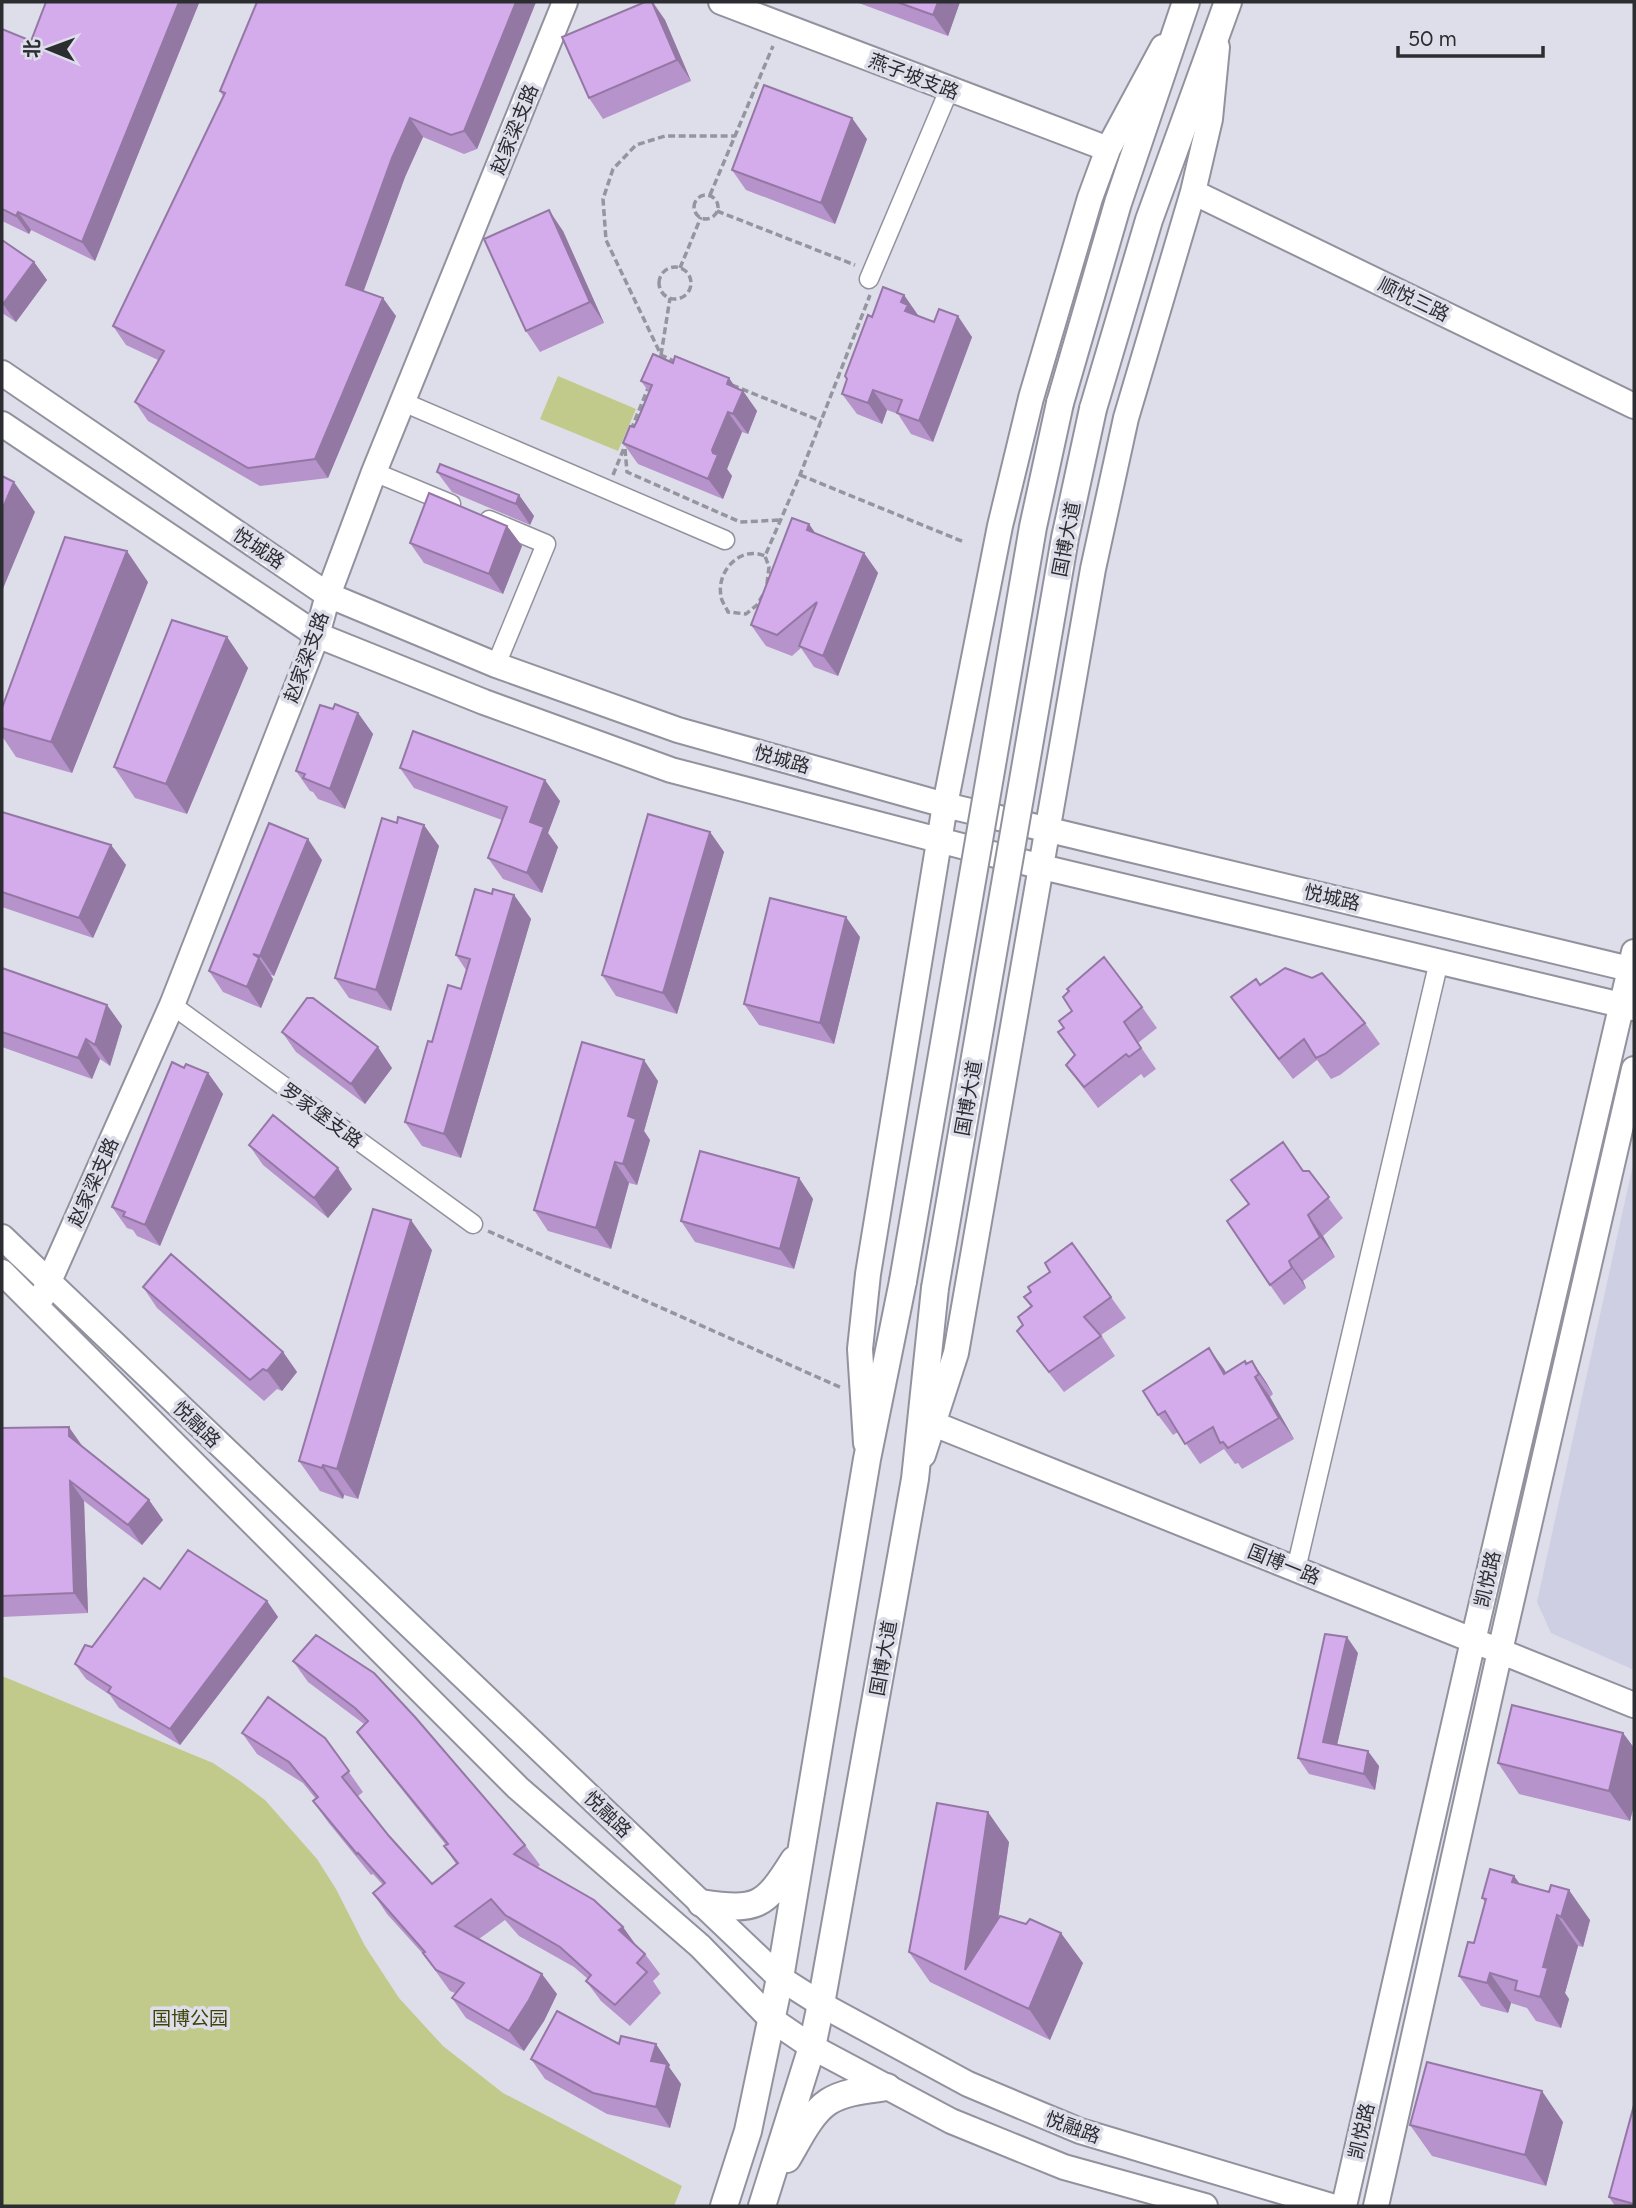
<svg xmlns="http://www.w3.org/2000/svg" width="1636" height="2208" font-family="Figtree,'Noto Sans SC',sans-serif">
<rect width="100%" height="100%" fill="#dddeea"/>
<!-- built -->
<path fill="#cecfe2" d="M1634 1160V1670L1551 1633 1537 1602Z"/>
<!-- green -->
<path fill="#c1ca8b" d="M558 376 636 409 618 451 540 419Z
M2 1676 213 1763 240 1781 265 1800 317 1859 336 1889 365 1946 399 1998 443 2046 503 2093 682 2186 674 2206H2Z"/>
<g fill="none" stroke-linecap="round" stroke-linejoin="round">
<defs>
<path id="street" d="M869 279 949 90
M403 402 725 540
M374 472 451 504
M489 520 546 544 496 665
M172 1005 473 1224
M1296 1569 1439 961"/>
<path id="secondary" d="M721 2 1108 149
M1193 192 1634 406
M2 373 328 595 496 665 678 730 945 805 1634 970
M2 424 317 635 484 702 671 770 1042 867 1634 1008
M2 1237 780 1978 824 2006 968 2084 1080 2131 1331 2206
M2 1272 518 1788 700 1946 771 2019 812 2047 951 2121 1064 2167 1205 2206
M42 1297 172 1005 317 635 328 595 374 472 565 2
M934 1424 1634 1705
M866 1443 860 1349 868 1274 945 805 1000 526 1031 398 1090 198 1108 149 1163 47
M923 1455 956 1353 1093 569 1126 418 1193 192 1210 119 1217 47
M1344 2206 1473 1641 1634 952
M1376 2206 1500 1651 1634 1069"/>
<path id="primary" d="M1060 403 1118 203 1186 2
M1093 409 1149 220 1228 2
M701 1903C757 1911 764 1908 794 1860
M787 2159C798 2141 810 2114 828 2102 845 2091 868 2090 887 2087
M724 2206 748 2131 780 1978 867 1459 903 1281
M762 2206 812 2047 821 2004 915 1479 935 1288"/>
</defs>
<!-- street casing -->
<use href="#street" stroke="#92929e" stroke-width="21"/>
<!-- secondary casing -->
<use href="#secondary" stroke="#92929e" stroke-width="28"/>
<!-- primary casing -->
<use href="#primary" stroke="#92929e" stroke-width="30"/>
<!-- path -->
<path stroke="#94959e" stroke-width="3.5" stroke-dasharray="7 3.5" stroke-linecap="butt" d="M710 195 773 46
M694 207a12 12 0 1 1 24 0a12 12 0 1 1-24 0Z
M717 211 855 265
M659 283a16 16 0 1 1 32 0a16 16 0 1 1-32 0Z
M680 268 701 217
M661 355 670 298
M676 362 661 355 606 240 603 199 613 169 636 145 665 136H735
M732 385 821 421
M631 430 648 388
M625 449 627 472 740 522 781 520
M613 475 626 443
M800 475 964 542
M767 584 769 567 765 556 800 475 870 295
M763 595 757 605 746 614 728 612C726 607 721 601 721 596 716 571 741 545 765 556
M488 1231 842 1388"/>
<!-- street -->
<use href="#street" stroke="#fff" stroke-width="18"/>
<!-- secondary -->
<use href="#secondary" stroke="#fff" stroke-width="24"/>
<!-- primary -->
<use href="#primary" stroke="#fff" stroke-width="26"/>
<defs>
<path id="primary-bridge" d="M903 1281 1033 527 1060 403
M935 1288 1065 538 1093 409"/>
</defs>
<!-- primary-bridge casing -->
<use href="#primary-bridge" stroke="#92929e" stroke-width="30" stroke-linecap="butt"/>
<!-- primary-bridge -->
<use href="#primary-bridge" stroke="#fff" stroke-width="26"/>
</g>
<!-- wall -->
<path fill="#b693ca" d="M46 2H198L199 3 95 261 31 230 29 234 2 221V29L31 41Z
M257 2H536L477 149 464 154 423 137 405 177 363 291 396 316 328 478 260 486 148 421 135 402 158 360 126 345 113 326 223 96 220 91Z
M645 2H653L665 20 691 81 603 119 589 98Z
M856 2H960L948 36Z
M867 139 835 224 746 190 732 170Z
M563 231 604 323 540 352 526 331Z
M2 240 34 262 47 280 16 322 2 313Z
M904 295 918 316 972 337 933 442 911 434 898 414 887 410 882 424 857 414 842 394 847 380 845 376 872 317Z
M641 381 736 388 743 391 757 411 748 434 742 432 727 469 732 476 723 499 638 464 623 443 638 419 649 392Z
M437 472 519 495 534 516 530 525 452 492Z
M809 524 816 534 864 553 878 573 838 676 814 667 801 648 792 656 766 646 751 625Z
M507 526 522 546 503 594 424 563 410 543Z
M148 582 72 773 16 757 2 736V708Z
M227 637 248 668 187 814 135 798 114 767Z
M333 709 358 713 373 734 345 809 318 799 313 792 310 791 296 771Z
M400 768 560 801 548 833 558 847 542 893 503 879 488 858 502 820 414 788Z
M2 812 111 845 126 865 93 938 2 907Z
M397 823 439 846 391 1011 349 998 335 978Z
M710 832 724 852 677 1014 616 996 602 975Z
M322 860 274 976 271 975 273 979 261 1008 223 992 209 971Z
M492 894 514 895 531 919 461 1158 422 1146 405 1122 432 1042 461 989 466 970 456 955Z
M860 937 834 1044 759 1025 744 1004Z
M2 968 107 1005 122 1026 110 1066 100 1059 92 1079 2 1047Z
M1260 985 1365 1023 1380 1044 1340 1075 1331 1079 1317 1060 1293 1079 1246 1018 1231 997Z
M1069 991 1142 1007 1157 1028 1138 1043 1156 1069 1144 1078 1141 1074 1098 1108 1066 1065 1074 1055 1064 1028 1072 1011Z
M282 1032 392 1068 365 1104 296 1052Z
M184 1068 208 1073 223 1094 160 1246 137 1236 133 1230 127 1228 112 1207Z
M658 1081 644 1131 650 1140 637 1185 629 1183 611 1249 548 1231 534 1210Z
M249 1145 352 1189 328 1218 263 1165Z
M1303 1171H1309L1343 1218 1323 1236 1335 1257 1303 1281 1306 1288 1284 1305 1270 1285 1248 1204 1231 1180Z
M799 1178 813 1199 794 1269 695 1242 681 1221Z
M1072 1243 1126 1318 1101 1335 1115 1356 1064 1392 1032 1351 1017 1331 1023 1325 1031 1307 1024 1297 1031 1292 1050 1272Z
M432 1250 358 1499 344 1495 343 1499 320 1491 299 1461Z
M143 1287 283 1352 297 1372 282 1391 277 1389 264 1401 157 1308Z
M1245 1361 1247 1364 1252 1361 1266 1382 1273 1394 1270 1397 1294 1439 1242 1469 1238 1463 1235 1464 1224 1449 1200 1464 1178 1432 1173 1435 1158 1415Z
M2 1428 82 1446 149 1500 163 1520 142 1545 84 1501 88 1613 2 1617Z
M160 1589 267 1601 278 1617 180 1745 119 1708 110 1695 86 1679 75 1664 92 1647Z
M316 1635 525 1845 540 1865 538 1867 623 1927 636 1945 645 1954 660 1974 653 1981 661 1993 630 2026 601 2001 586 1981 588 1979 574 1967 519 1936 505 1920 479 1939 557 1994 544 2021 524 2051 466 2018 452 1998 455 1993 450 1991 424 1955 387 1914 373 1893 383 1885 373 1874 371 1875 328 1822 313 1801 316 1799 303 1783 257 1754 242 1733 325 1738 363 1792 357 1797 389 1836 432 1884 456 1864 444 1846 446 1845 372 1752 357 1732 364 1724 308 1682 293 1661Z
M1358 1653 1337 1745 1379 1766 1375 1790 1309 1774 1298 1758Z
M1623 1733 1634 1748V1805L1630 1821 1519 1794 1498 1763Z
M1009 1842 998 1920 1083 1963 1050 2040 930 1982 909 1952Z
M1514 1876 1520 1884 1590 1920 1583 1947 1578 1946 1565 1993 1569 1999 1561 2028 1536 2021 1527 2008 1511 2003 1508 2013 1481 2006 1459 1976 1474 1943 1485 1902 1482 1898Z
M619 2044 670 2065 669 2067 681 2084 670 2128 607 2114 545 2079 531 2059Z
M1634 2105V2206H1615L1609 2197Z
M1563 2122 1546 2186 1432 2156 1410 2125Z"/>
<!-- shaded-wall -->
<path fill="#9478a4" d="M179 2H198L199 3 95 261 82 242Z
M516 2H536L477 149 464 131Z
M652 2 665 20 691 81 677 60Z
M938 2H960L948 36 933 15Z
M410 118 423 137 405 177 359 304 346 285 392 158Z
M852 118 867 139 835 224 821 203Z
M549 210 563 231 604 323 590 302Z
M18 212 31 230 29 234 16 216Z
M34 262 47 280 16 322 3 304Z
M904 295 918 315 917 318 905 311 901 302Z
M383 298 396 316 328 478 315 459Z
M958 316 972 337 933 442 919 421Z
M729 378 741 395 743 391 757 411 748 434 733 414 727 384Z
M873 390 887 410 882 424 868 403Z
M728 412 742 432 727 469 732 476 723 499 708 479 713 453 712 450Z
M14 482 35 512 2 591V510Z
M519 495 534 516 530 525 516 504Z
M809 524 823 545 807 530Z
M507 526 522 546 503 594 489 574Z
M127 551 148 582 72 773 51 742Z
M864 553 878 573 838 676 823 656Z
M227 637 248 668 187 814 166 784Z
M358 713 373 734 345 809 330 789Z
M545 780 560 801 548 833 558 847 542 893 527 873 530 822Z
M424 825 439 846 391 1011 376 990Z
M710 832 724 852 677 1014 663 993Z
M308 839 322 860 274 976 260 956Z
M111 845 126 865 93 938 79 918Z
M514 895 531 919 461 1158 444 1134Z
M846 917 860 937 834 1044 820 1023Z
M259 958 273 979 261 1008 247 987Z
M107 1005 122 1026 110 1066 95 1045Z
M86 1039 100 1059 92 1079 78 1058Z
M378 1047 392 1068 365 1104 351 1084Z
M644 1060 658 1081 644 1131 650 1140 637 1185 623 1164 628 1116Z
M208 1073 223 1094 160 1246 145 1225Z
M615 1162 629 1183 611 1249 596 1228Z
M338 1168 352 1189 328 1218 314 1198Z
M799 1178 813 1199 794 1269 780 1249Z
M1308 1215 1323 1236 1335 1257 1320 1237Z
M411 1220 432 1250 358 1499 337 1469Z
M1289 1261 1303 1281 1306 1288 1292 1268Z
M1209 1348 1224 1369 1239 1394 1224 1374Z
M283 1352 297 1372 282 1391 267 1371Z
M1245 1361 1270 1397 1294 1439 1279 1418Z
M1252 1361 1266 1382 1273 1394 1259 1374Z
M69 1427 83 1447 69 1436Z
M323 1465 344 1495 343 1499 322 1468Z
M70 1481 84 1501 88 1613 74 1593Z
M149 1500 163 1520 142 1545 128 1525Z
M267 1601 278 1617 180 1745 170 1729Z
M1347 1637 1358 1653 1334 1758 1323 1742Z
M1623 1733 1634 1748V1805L1630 1821 1609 1791Z
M1368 1751 1379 1766 1375 1790 1364 1774Z
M988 1812 1009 1842 988 1990 965 1970Z
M1514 1876 1535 1906 1512 1882Z
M1569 1890 1590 1920 1583 1947 1561 1917Z
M1557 1915 1578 1946 1565 1993 1569 1999 1561 2028 1540 1997 1543 1967Z
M623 1927 637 1947 619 1930Z
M1061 1933 1083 1963 1050 2040 1029 2009Z
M1490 1973 1511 2003 1508 2013 1487 1983Z
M542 1974 557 1994 544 2021 524 2051 509 2031Z
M656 2044 670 2065 669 2067 681 2084 670 2128 656 2107 651 2061Z
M1542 2091 1563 2122 1546 2186 1525 2155Z"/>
<!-- building -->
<path fill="#d4abeb" stroke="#9478a4" stroke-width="2" d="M46 2H179L82 242 18 212 16 216 2 209V29L31 41Z
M257 2H516L464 131 451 135 410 118 392 158 346 285 383 298 315 459 248 468 135 402 164 351 113 326 225 93 220 91Z
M645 2H652L677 60 589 98 562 37Z
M897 2H938L933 15Z
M764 85 852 118 821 203 732 170Z
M549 210 590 302 526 331 484 239Z
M2 240 34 262 3 304 2 303Z
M883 287 904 295 901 302 908 305 905 311 934 322 939 309 958 316 919 421 897 413 902 400 873 390 868 403 842 394 847 379 845 376 868 315 872 317Z
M653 354 673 363 675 356 729 378 727 384 743 391 733 414 728 412 712 450 713 453 718 455 708 479 623 443 630 426 634 427 638 419 652 385 641 381Z
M440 464 519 495 516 504 437 472Z
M2 476 14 482 2 510Z
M429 493 507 526 489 574 410 543Z
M792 518 809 524 807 530 864 553 823 656 799 646 817 602 777 635 751 625Z
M65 537 127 551 51 742 2 728V708Z
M172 620 227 637 166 784 114 767Z
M335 704 358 713 330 789 303 778 305 774 296 771 320 705 333 709Z
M413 731 545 780 530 822 544 827 527 873 488 858 507 807 400 768Z
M2 812 111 845 79 918 2 892Z
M648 814 710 832 663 993 602 975Z
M398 817 424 825 376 990 335 978 382 818 397 823Z
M269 823 308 839 260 956 253 954 259 958 247 987 209 971Z
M475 889 492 894 493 889 514 895 444 1134 405 1122 428 1041 432 1042 448 985 461 989 470 959 456 955Z
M770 898 846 917 820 1023 744 1004Z
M1104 957 1142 1007 1124 1022 1141 1048 1129 1057 1126 1054 1084 1087 1066 1065 1075 1055 1058 1032 1064 1028 1059 1021 1072 1011 1063 997 1069 991 1067 989Z
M2 968 107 1005 95 1045 86 1039 78 1058 2 1032Z
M1285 968 1312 978 1322 973 1365 1023 1325 1054 1316 1058 1304 1039 1279 1059 1231 997 1256 979 1260 985Z
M307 998H313L378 1047 351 1084 282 1032Z
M582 1042 644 1060 628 1116 636 1119 623 1164 615 1162 596 1228 534 1210Z
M172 1062 184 1068 186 1064 208 1073 145 1225 123 1216 125 1212 112 1207Z
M273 1115 338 1168 314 1198 249 1145Z
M1283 1142 1303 1171H1309L1329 1197 1308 1215 1320 1237 1289 1261 1292 1268 1270 1285 1227 1221 1249 1204 1231 1180Z
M700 1151 799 1178 780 1249 681 1221Z
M373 1209 411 1220 337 1469 323 1465 322 1468 299 1461Z
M1072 1243 1111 1297 1084 1317 1101 1336 1049 1372 1017 1331 1023 1325 1018 1317 1032 1306 1024 1297 1031 1292 1028 1287 1050 1272 1045 1263Z
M171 1254 283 1352 267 1371 263 1369 250 1380 143 1287Z
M1209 1348 1224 1374 1245 1361 1246 1364 1252 1361 1259 1374 1255 1377 1279 1418 1228 1448 1223 1442 1220 1443 1213 1427 1185 1444 1165 1411 1158 1415 1143 1391Z
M69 1427V1436L149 1500 128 1525 70 1481 74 1593 2 1596V1428Z
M188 1550 267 1601 170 1729 108 1692 111 1687 75 1664 85 1645 92 1647 144 1578 160 1589Z
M1325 1634 1347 1637 1323 1742 1368 1751 1364 1774 1298 1758Z
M316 1635 374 1673 415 1717 525 1845 514 1854 594 1900 623 1927 619 1930 645 1954 637 1963 647 1972 615 2005 586 1981 591 1975 560 1947 505 1915 491 1899 455 1926 542 1974 529 2000 509 2031 452 1998 464 1983 436 1970 423 1953 425 1952 373 1893 385 1883 358 1853 357 1854 313 1801 318 1797 289 1762 242 1733 268 1697 325 1738 349 1771 342 1777 389 1836 432 1884 458 1863 444 1846 448 1844 357 1732 368 1721 355 1708 293 1661Z
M1512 1705 1623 1733 1609 1791 1498 1763Z
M937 1803 988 1812 965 1970 1000 1916 1026 1924 1030 1919 1061 1933 1029 2009 909 1952Z
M1490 1869 1514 1876 1512 1882 1549 1892 1551 1885 1569 1890 1561 1917 1557 1915 1543 1967 1548 1968 1540 1997 1515 1990 1517 1981 1490 1973 1487 1983 1459 1976 1468 1942 1474 1943 1486 1899 1482 1898Z
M557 2011 619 2044 621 2036 656 2044 651 2061 667 2064 656 2107 593 2093 531 2059Z
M1427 2062 1542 2091 1525 2155 1410 2125Z
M1634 2105V2204L1609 2197Z"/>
<g text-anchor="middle" stroke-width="7" stroke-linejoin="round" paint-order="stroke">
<!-- street labels -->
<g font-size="19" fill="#2c2d31" stroke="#dddeea">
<text transform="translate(914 76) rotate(21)" y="7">燕子坡支路</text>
<text transform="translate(514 129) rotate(-68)" y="7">赵家梁支路</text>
<text transform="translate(1414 299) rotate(26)" y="7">顺悦三路</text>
<text transform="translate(1066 539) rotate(-79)" y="7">国博大道</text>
<text transform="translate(259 548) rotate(34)" y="7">悦城路</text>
<text transform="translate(306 657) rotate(-70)" y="7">赵家梁支路</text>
<text transform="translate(782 759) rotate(16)" y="7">悦城路</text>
<text transform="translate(1332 897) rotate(13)" y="7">悦城路</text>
<text transform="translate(968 1098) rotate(-80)" y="7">国博大道</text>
<text transform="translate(322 1115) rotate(36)" y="7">罗家堡支路</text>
<text transform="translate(93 1182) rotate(-66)" y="7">赵家梁支路</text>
<text transform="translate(197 1424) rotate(44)" y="7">悦融路</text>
<text transform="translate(1284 1564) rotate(22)" y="7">国博一路</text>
<text transform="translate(1487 1579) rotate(-77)" y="7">凯悦路</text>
<text transform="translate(883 1658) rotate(-80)" y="7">国博大道</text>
<text transform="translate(608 1814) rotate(44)" y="7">悦融路</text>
<text transform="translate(1073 2127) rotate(20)" y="7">悦融路</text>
<text transform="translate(1361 2131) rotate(-77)" y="7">凯悦路</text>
</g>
<!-- park labels -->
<g font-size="19" fill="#3f450a" stroke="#dddeea">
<text x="190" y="2025">国博公园</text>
</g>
</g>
<!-- border -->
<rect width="1636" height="2208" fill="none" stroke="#2c2d31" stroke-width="7"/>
<!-- north arrow -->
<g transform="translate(49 49) rotate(271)" stroke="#dddeea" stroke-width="5" paint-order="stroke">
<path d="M0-5L12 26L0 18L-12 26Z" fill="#2c2d31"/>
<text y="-10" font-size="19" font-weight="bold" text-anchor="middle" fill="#2c2d31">北</text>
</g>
<!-- scale -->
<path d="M1398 46v10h145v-10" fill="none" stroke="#2c2d31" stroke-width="3.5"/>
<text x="1408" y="46" font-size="21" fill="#2c2d31" stroke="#dddeea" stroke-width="5" paint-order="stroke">50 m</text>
</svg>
